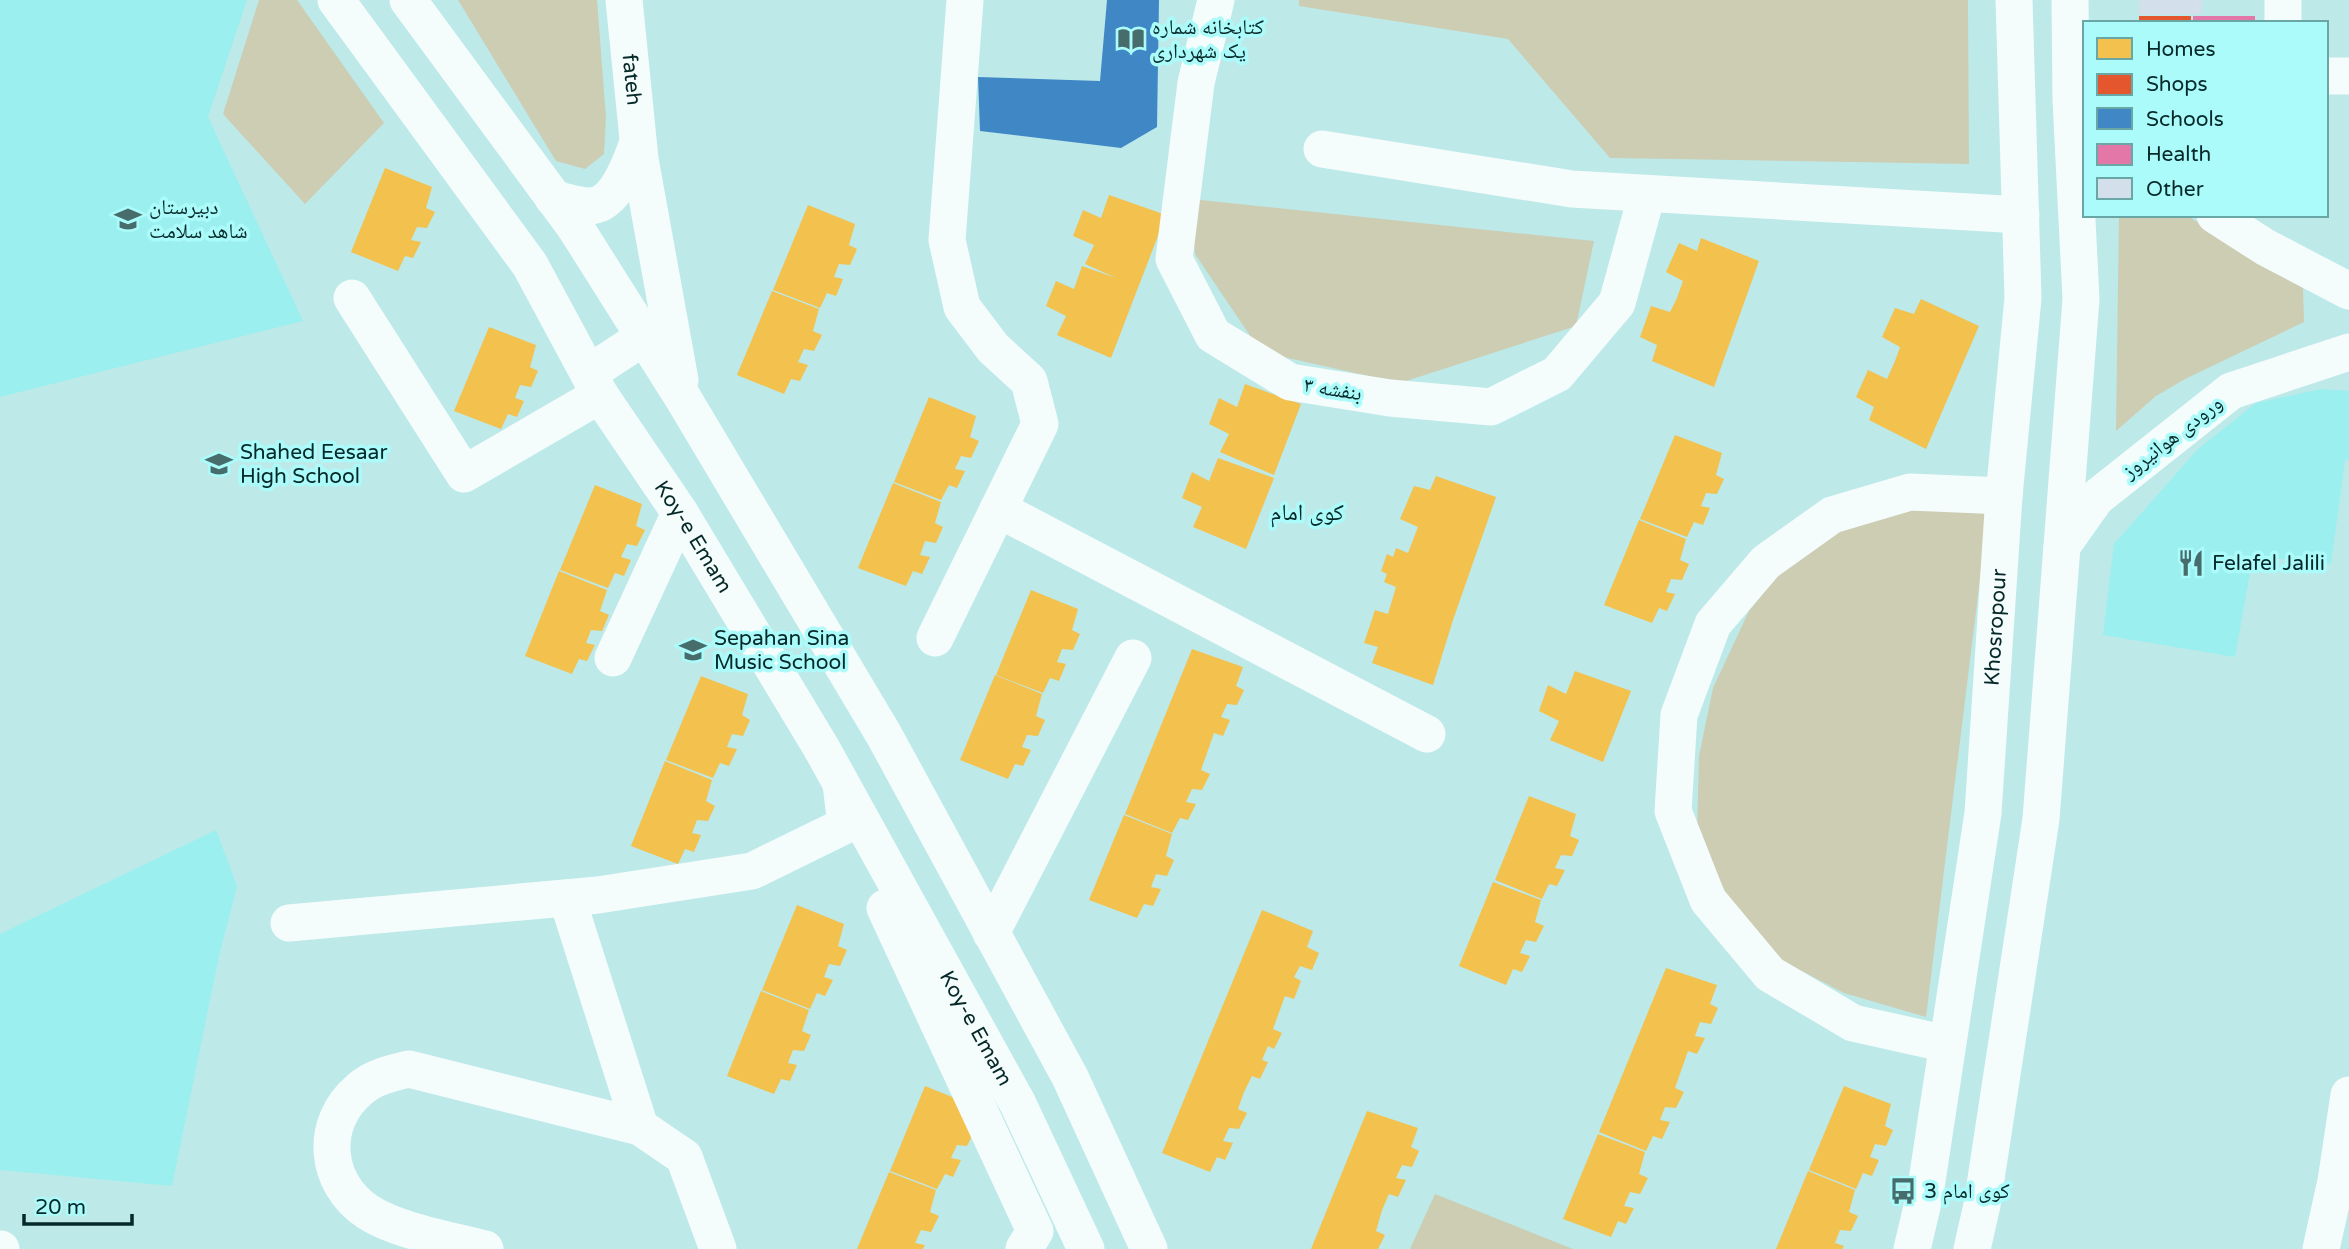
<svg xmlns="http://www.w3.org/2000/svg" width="2349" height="1249" font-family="'Varela Round','Noto Naskh Arabic',sans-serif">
<rect width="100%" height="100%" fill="#bee9e9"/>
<!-- built -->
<path fill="#9befef" d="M0 0H247L208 117 303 321 0 397Z
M2321 389 2349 391V459L2345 460 2331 564 2253 556 2235 657 2103 635 2114 544 2198 449 2256 403Z
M216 830 237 886 219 956 172 1186 0 1170V934Z"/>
<!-- green -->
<path fill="#cccdb3" d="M259 0H297L384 123 305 204 223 114Z
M458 0H597L606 118 604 154 585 169 556 161Z
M1299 0H1968L1969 164 1610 158 1508 39 1299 6Z
M1191 199 1594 241 1576 326 1400 383 1261 352 1195 254Z
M2119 215H2186L2303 288 2304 322 2185 379 2156 396 2116 431Z
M1930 503 1989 506 1926 1017 1844 993 1775 957 1726 893 1697 835 1699 756 1713 688 1749 611 1805 540Z
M1435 1194 1573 1249H1410Z"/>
<!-- homes -->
<path fill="#f2c14e" d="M385 168 432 187 426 208 435 212 427 228 417 227 411 240 421 242 413 258 405 256 398 271 351 252Z
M1109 195 1166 215 1111 358 1057 335 1066 316 1046 306 1056 281 1074 289 1082 266 1116 278 1085 264 1094 245 1073 236 1083 210 1101 218Z
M808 205 855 224 849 245 857 249 850 265 839 264 834 277 843 279 836 296 827 293 820 308 773 290Z
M1701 238 1759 261 1714 387 1652 361 1657 345 1640 337 1651 306 1670 312 1677 298 1683 281 1666 272 1679 243 1697 251Z
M772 291 819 309 813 331 822 335 814 351 804 349 798 362 808 365 800 381 791 379 784 394 737 375Z
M1921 299 1979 326 1926 449 1869 420 1874 407 1856 397 1868 370 1887 379 1895 361 1900 347 1882 337 1895 308 1914 314Z
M489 327 536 345 530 367 538 371 531 387 520 385 515 398 524 401 517 417 508 414 501 429 454 411Z
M1245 384 1301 404 1274 475 1220 452 1229 434 1209 424 1219 398 1237 407Z
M929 397 976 416 970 437 979 441 971 458 961 456 955 469 965 471 957 488 949 485 941 500 894 482Z
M1675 435 1722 453 1716 475 1724 479 1717 494 1706 493 1701 506 1710 508 1703 525 1694 522 1687 537 1640 519Z
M1218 458 1274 478 1246 549 1193 527 1202 507 1182 498 1192 472 1209 481Z
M1436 476 1496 497 1453 620 1433 685 1372 663 1378 647 1364 643 1375 610 1388 614 1396 587 1384 582 1387 574 1381 571 1387 554 1393 557 1396 548 1408 553 1418 527 1400 519 1414 486 1430 490Z
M893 483 941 502 935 523 943 527 936 543 925 541 920 555 930 557 922 574 913 571 906 586 858 568Z
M595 485 642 504 636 526 645 530 637 546 627 544 621 557 631 560 624 576 615 573 608 588 560 570Z
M1639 520 1686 539 1680 560 1689 564 1682 580 1671 579 1666 592 1675 594 1667 611 1659 608 1652 623 1604 605Z
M559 571 607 590 600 611 609 615 602 631 591 630 586 643 595 645 587 661 579 659 572 674 525 656Z
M1031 590 1078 609 1072 630 1080 634 1073 650 1062 649 1057 662 1066 664 1059 681 1050 678 1043 693 996 675Z
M1192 649 1243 667 1236 686 1244 690 1237 705 1227 704 1221 717 1230 720 1223 736 1214 733 1201 770 1210 774 1202 790 1192 789 1186 802 1196 804 1188 820 1180 818 1172 833 1125 814Z
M1575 671 1631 691 1603 762 1550 740 1559 721 1539 711 1548 685 1566 694Z
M995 675 1042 694 1036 716 1045 720 1038 736 1027 735 1022 747 1031 750 1023 766 1015 764 1008 779 960 760Z
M701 676 748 694 742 715 750 720 743 736 732 734 727 747 737 749 729 766 720 763 713 778 666 760Z
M665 761 712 780 706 801 715 806 708 821 697 820 692 833 701 835 694 852 685 849 678 864 631 846Z
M1529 796 1576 814 1570 836 1579 840 1572 856 1561 855 1555 868 1565 870 1557 886 1549 884 1542 899 1495 880Z
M1124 815 1172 834 1166 856 1174 860 1167 876 1156 874 1151 887 1161 889 1153 906 1144 904 1137 918 1089 900Z
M1493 882 1541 900 1535 922 1544 926 1536 942 1526 940 1520 953 1530 956 1522 972 1513 969 1506 985 1459 966Z
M797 905 844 924 838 946 847 950 840 966 829 964 824 977 833 980 825 996 817 993 810 1009 762 990Z
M1262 910 1313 931 1307 947 1319 953 1312 970 1300 966 1294 977 1301 981 1294 999 1285 996 1273 1029 1282 1033 1274 1049 1268 1046 1262 1060 1268 1062 1260 1079 1252 1076 1244 1092 1238 1109 1247 1113 1239 1129 1229 1128 1223 1141 1233 1143 1225 1160 1217 1157 1210 1172 1162 1153Z
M1666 968 1717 985 1710 1004 1718 1008 1711 1024 1700 1022 1695 1036 1705 1038 1697 1054 1688 1051 1675 1088 1684 1092 1676 1108 1665 1107 1660 1120 1670 1122 1662 1139 1653 1136 1646 1151 1599 1132Z
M761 991 809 1010 802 1031 811 1035 804 1051 793 1050 788 1063 797 1065 790 1081 781 1079 774 1094 727 1076Z
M925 1086 972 1105 975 1130 967 1146 957 1145 951 1158 961 1160 953 1177 945 1174 937 1189 890 1171Z
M1844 1086 1891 1104 1885 1126 1893 1130 1886 1146 1875 1144 1870 1157 1879 1160 1872 1176 1863 1173 1856 1189 1809 1170Z
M1367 1111 1418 1128 1411 1147 1419 1151 1412 1167 1402 1165 1396 1178 1406 1180 1398 1197 1389 1194 1382 1210 1376 1231 1385 1235 1378 1249H1311Z
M1598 1134 1645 1152 1639 1174 1648 1178 1640 1194 1630 1192 1624 1206 1634 1208 1626 1224 1618 1221 1611 1237 1563 1219Z
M1808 1171 1855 1190 1849 1212 1858 1216 1851 1231 1840 1230 1835 1243 1844 1246 1842 1249H1776Z
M889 1172 936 1190 930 1212 939 1216 931 1232 921 1230 915 1243 925 1245 923 1249H857Z"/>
<!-- shops -->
<path fill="#e4572e" d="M2139 16H2191V23H2139Z"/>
<!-- schools -->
<path fill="#3f88c5" d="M1107 0H1159L1157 127 1121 148 980 131 978 77 1100 81Z"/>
<!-- health -->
<path fill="#e377a8" d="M2193 16H2255V23H2193Z"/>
<!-- building -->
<path fill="#d3dfea" d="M2139 0H2202V14L2139 15Z"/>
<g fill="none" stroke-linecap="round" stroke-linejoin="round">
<!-- minor -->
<g stroke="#f5fcfc" stroke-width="37">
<path id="s1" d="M336 0 530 265 600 395 680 513 822 749 1018 1104 1086 1249"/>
<path d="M408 0 575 227 683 398 884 735 1070 1077 1149 1249"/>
<path id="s2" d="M624 0 640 159 680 380"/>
<path d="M1216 0 1196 83 1174 259 1213 335 1290 382 1390 398 1491 407 1557 374 1617 303 1647 194"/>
<path d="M2283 0V23"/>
<path d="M2326 76H2349"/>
<path d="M1322 149 1572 189 2021 215"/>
<path d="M553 198C566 202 578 206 591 206 616 204 631 162 638 142"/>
<path d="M2215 215 2265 247 2349 291"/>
<path d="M352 298 464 474 600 395"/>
<path d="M589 373 644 337"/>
<path d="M998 509 1427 734"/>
<path d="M2062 546 2096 498 2231 391 2349 352"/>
<path d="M935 638 1040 424 1029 381 993 348 962 307 947 240 965 0"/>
<path d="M613 658 680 513"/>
<path d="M567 898 640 1127"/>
<path d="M885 908 1035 1231 1024 1249"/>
<path d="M289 923 598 895 752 871 846 825 841 784"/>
<path d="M991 933 1133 658"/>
<path d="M1947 1044 1853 1023 1770 974 1708 900 1673 811 1679 715 1713 624 1766 562 1832 515 1910 492 2004 496"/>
<path d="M0 1249H1"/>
<path d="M485 1249C451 1240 397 1231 368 1212 324 1183 319 1123 360 1089 374 1077 392 1073 409 1069L640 1127 684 1157 718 1249"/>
<path id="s3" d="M1912 1249 1925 1194 1983 813 2004 496 2023 298 2014 0"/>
<path d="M1972 1249 1982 1205 2041 819 2081 299 2071 100 2070 0"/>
<path d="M2321 1249 2336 1181 2349 1095"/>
</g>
</g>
<!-- icons -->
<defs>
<symbol id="library-bare" viewBox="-9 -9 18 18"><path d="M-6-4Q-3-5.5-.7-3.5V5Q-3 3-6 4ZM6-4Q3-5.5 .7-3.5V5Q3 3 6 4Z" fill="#466c6c" stroke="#acfbfb" stroke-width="2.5" paint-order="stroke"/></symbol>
<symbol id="school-bare" viewBox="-9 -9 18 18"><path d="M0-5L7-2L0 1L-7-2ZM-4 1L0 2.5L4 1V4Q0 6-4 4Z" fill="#466c6c" stroke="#acfbfb" stroke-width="2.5" paint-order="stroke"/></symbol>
<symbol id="restaurant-bare" viewBox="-9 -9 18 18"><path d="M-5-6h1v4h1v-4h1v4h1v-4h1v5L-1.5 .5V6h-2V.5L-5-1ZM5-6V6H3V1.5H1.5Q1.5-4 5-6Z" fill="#466c6c" stroke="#acfbfb" stroke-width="2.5" paint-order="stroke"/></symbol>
<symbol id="bus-bare" viewBox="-9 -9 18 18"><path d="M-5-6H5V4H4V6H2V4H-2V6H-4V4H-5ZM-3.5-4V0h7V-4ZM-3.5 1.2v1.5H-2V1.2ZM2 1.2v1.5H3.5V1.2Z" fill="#466c6c" stroke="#acfbfb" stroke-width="2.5" paint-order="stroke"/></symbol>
</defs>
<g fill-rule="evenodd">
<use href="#library-bare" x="1112" y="20" width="38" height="38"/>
<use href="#school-bare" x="109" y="200" width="38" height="38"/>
<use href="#school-bare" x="200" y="445" width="38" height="38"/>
<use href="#restaurant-bare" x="2172" y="544" width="38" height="38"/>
<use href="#school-bare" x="674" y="631" width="38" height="38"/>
<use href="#bus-bare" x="1884" y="1172" width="38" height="38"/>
</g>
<g text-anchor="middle" stroke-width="7" stroke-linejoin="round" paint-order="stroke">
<!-- poi labels -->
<g font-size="21" fill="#052828" stroke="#acfbfb" text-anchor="start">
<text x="1152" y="34">کتابخانه شماره<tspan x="1152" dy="24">یک شهرداری</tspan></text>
<text x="149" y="214">دبیرستان<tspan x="149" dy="24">شاهد سلامت</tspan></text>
<text x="240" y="459">Shahed Eesaar<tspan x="240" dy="24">High School</tspan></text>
<text x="2212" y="570">Felafel Jalili</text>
<text x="714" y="645">Sepahan Sina<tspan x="714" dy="24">Music School</tspan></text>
<text x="1924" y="1198">کوی امام 3</text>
</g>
<!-- street labels -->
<g font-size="21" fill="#052828" stroke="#acfbfb">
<text dy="7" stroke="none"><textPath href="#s2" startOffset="80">fateh</textPath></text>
<text transform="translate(1333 389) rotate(9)" y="7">بنفشه ۳</text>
<text transform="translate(2172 437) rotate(-38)" y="7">ورودی هوانیروز</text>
<text dy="7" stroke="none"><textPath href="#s1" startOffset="646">Koy-e Emam</textPath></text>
<text dy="7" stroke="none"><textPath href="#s3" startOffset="628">Khosropour</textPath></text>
<text dy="7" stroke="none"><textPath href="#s1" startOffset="1213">Koy-e Emam</textPath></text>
</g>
<!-- neighbourhood labels -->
<g font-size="23" fill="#052828" stroke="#acfbfb">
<text x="1307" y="520">کوی امام</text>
</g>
</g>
<!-- legend -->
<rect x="2083" y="21" width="245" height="196" fill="#acfbfb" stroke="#69a7a7" stroke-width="2"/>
<rect x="2097" y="38" width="35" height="21" fill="#f2c14e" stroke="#69a7a7" stroke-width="2"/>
<text x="2146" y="56" font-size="21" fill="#052828">Homes</text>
<rect x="2097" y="74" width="35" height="21" fill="#e4572e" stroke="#69a7a7" stroke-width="2"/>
<text x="2146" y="91" font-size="21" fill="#052828">Shops</text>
<rect x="2097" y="108" width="35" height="21" fill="#3f88c5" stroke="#69a7a7" stroke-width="2"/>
<text x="2146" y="126" font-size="21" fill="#052828">Schools</text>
<rect x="2097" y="144" width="35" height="21" fill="#e377a8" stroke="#69a7a7" stroke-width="2"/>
<text x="2146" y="161" font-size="21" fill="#052828">Health</text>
<rect x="2097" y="178" width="35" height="21" fill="#d3dfea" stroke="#69a7a7" stroke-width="2"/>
<text x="2146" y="196" font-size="21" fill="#052828">Other</text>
<!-- scale -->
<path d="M24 1214v10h108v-10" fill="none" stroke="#052828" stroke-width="3.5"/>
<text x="35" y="1214" font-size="21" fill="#052828" stroke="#acfbfb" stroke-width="5" paint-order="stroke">20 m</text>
</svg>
